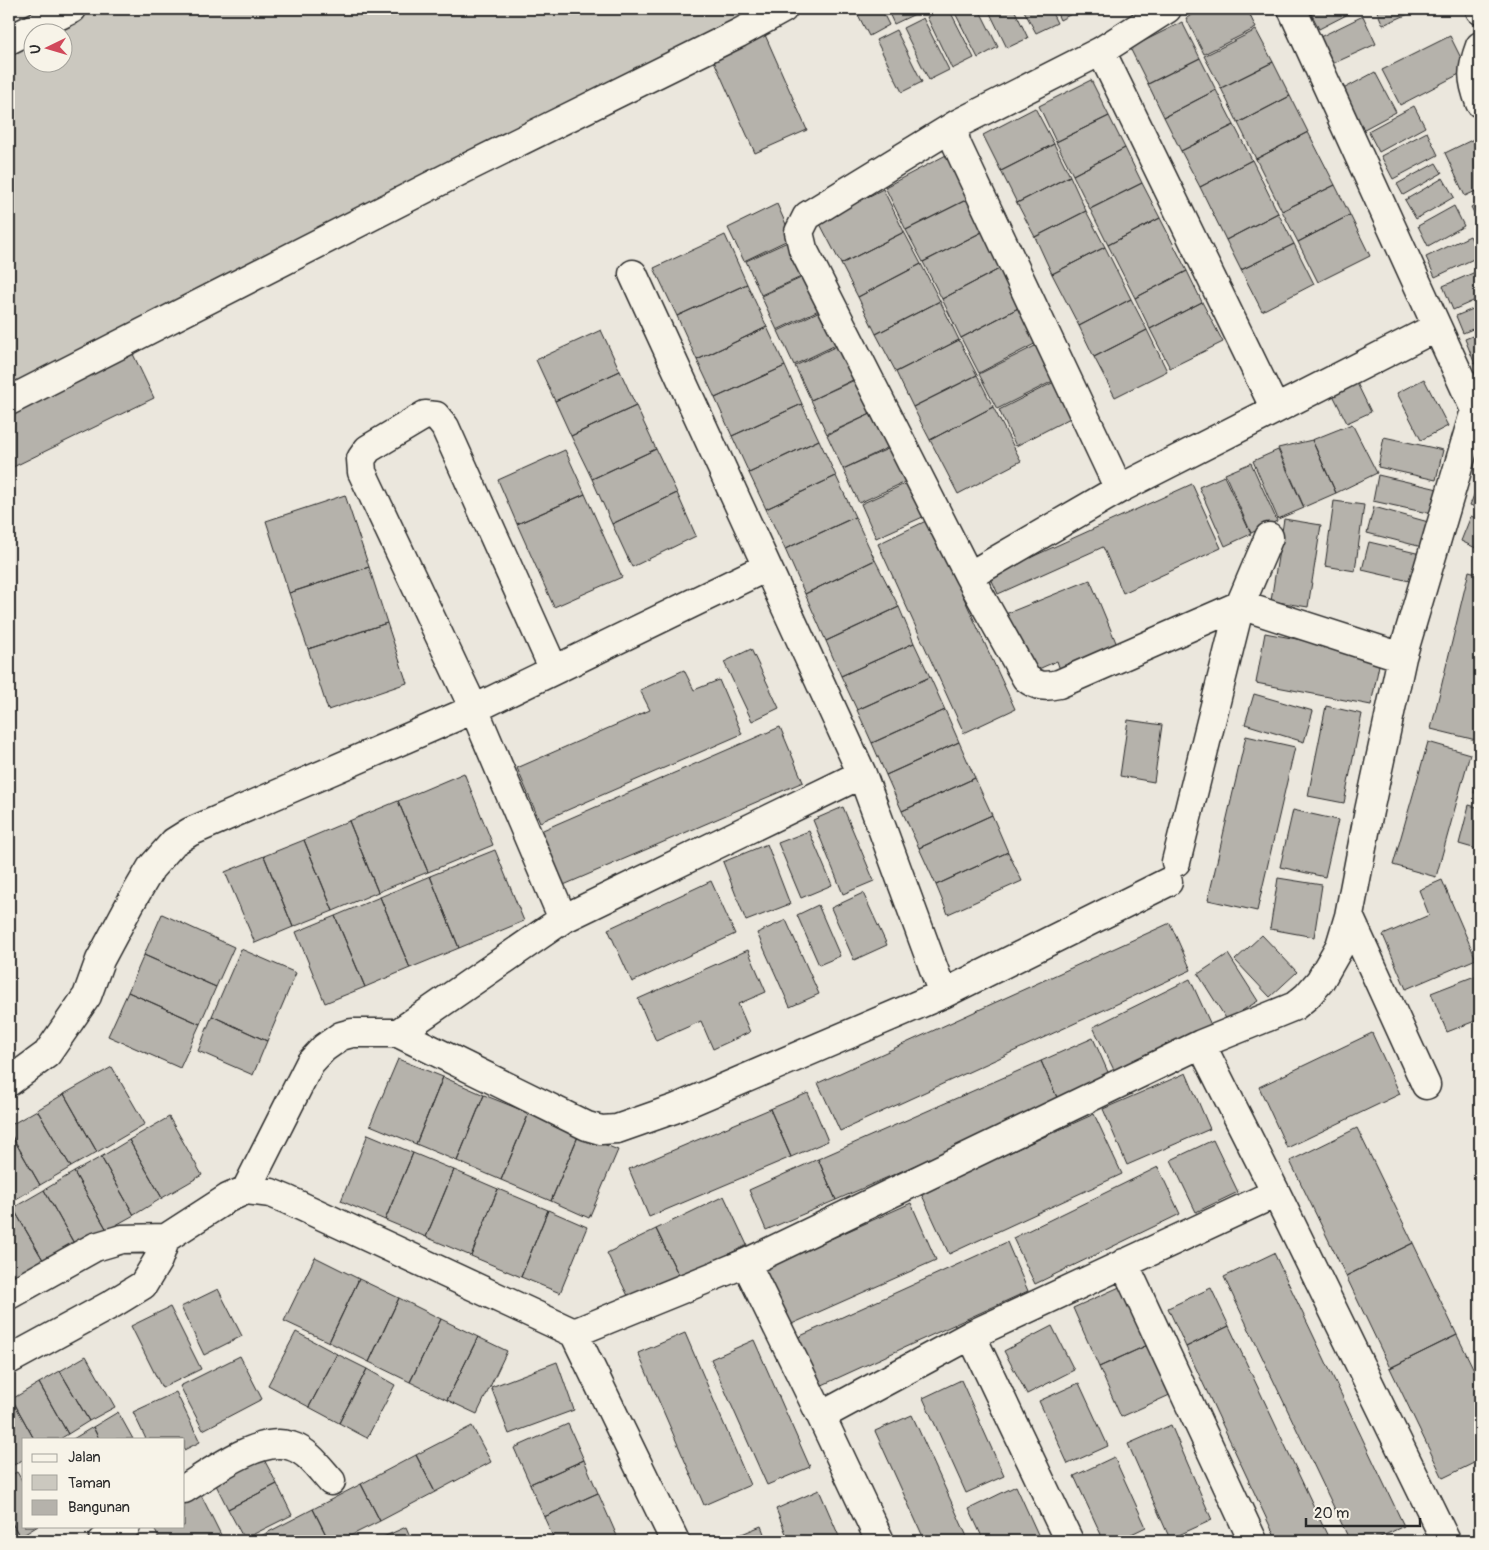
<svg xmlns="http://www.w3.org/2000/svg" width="1489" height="1550" font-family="Pangolin,sans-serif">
<rect width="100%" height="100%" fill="#ebe7dd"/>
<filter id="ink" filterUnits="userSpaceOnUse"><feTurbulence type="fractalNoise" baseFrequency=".02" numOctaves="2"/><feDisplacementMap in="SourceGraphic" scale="10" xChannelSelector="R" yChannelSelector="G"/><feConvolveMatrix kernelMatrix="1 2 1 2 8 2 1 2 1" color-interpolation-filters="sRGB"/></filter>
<g filter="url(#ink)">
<!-- green -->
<path fill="#cbc8bf" stroke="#7b7a75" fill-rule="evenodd" d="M72 9H765L9 396V40ZM32 32H62V62H32Z"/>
<!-- building -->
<path fill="#b5b2ab" stroke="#2b2b2b" d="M855 9H881L889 25 869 36Z
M887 9H912L915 14 894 24Z
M944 9H949L974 58 952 69 927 17Z
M953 9H979L998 47 978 58Z
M988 9H1014L1028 38 1007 48Z
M1023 9H1050L1057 23 1036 33Z
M1055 9H1081L1060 20Z
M1204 9H1247L1256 28 1204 54 1186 18Z
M1309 9H1358L1319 29Z
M1376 9H1420L1383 25Z
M1363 16 1376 44 1332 64 1320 37Z
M923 18 949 70 929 80 903 28Z
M1182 22 1200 58 1148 84 1130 48Z
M762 28 807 130 755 153 710 52Z
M896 30 922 82 902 92 876 40Z
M1256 30 1273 62 1221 88 1204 56Z
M1450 36 1467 70 1400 105 1382 70Z
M1200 58 1216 90 1164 117 1148 84Z
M1273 62 1290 96 1238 123 1221 88Z
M1375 72 1396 112 1355 134 1334 94Z
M1091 80 1109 116 1056 142 1039 106Z
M1216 90 1234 125 1181 151 1164 117Z
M1290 96 1308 132 1256 159 1238 123Z
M1414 106 1425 127 1379 152 1368 131Z
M1035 108 1054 144 1001 171 983 135Z
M1109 116 1125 148 1073 175 1056 142Z
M1234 125 1252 160 1200 187 1181 151Z
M1308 132 1335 185 1282 211 1256 159Z
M1427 132 1438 155 1393 179 1381 156Z
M1480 136V189L1465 196 1445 153Z
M1054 144 1070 176 1017 203 1001 171Z
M1125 148 1142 183 1090 209 1073 175Z
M948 154 970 198 906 230 885 187Z
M1252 160 1278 213 1226 240 1200 187Z
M1436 163 1442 173 1403 195 1397 184Z
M1070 176 1086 211 1035 237 1017 203Z
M1443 178 1454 197 1416 219 1405 200Z
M1142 183 1160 218 1108 245 1090 209Z
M1335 185 1350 215 1298 242 1282 211Z
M883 189 904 232 841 264 819 222Z
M970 198 986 230 923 262 906 230Z
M1480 201V224L1471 207Z
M777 204 792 238 744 261 728 228Z
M1454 206 1464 226 1428 246 1418 226Z
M1086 211 1105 247 1052 274 1035 237Z
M1278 213 1294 244 1241 270 1226 240Z
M1350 215 1370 256 1318 282 1298 242Z
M1160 218 1187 271 1135 298 1108 245Z
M986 230 1005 266 942 299 923 262Z
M904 232 921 264 858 297 841 264Z
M725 235 747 284 677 316 654 268Z
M1470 236 1480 256 1435 277 1426 257Z
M794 239 810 273 761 295 746 261Z
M1294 244 1314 284 1262 311 1241 270Z
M1105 247 1131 299 1079 326 1052 274Z
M921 264 940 301 876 334 858 297Z
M1005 266 1024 305 961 338 942 299Z
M1480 270V298L1453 310 1443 286Z
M1187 271 1202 302 1150 329 1135 298Z
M810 274 825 307 777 330 761 296Z
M747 284 767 327 697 360 677 316Z
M1131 299 1147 330 1094 357 1079 326Z
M940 301 959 340 896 372 876 334Z
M1202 302 1223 342 1170 368 1150 329Z
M1024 305 1042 340 979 373 961 338Z
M1480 306V326L1463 333 1456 316Z
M826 308 842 342 794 365 778 331Z
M767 327 785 366 715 398 697 360Z
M601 330 620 371 555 401 536 360Z
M1147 330 1167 371 1115 397 1094 357Z
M1480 333V365L1476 367 1465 339Z
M959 340 977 375 913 407 896 372Z
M1043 342 1061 377 997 409 979 374Z
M843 343 859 377 811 400 795 366Z
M133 354 154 398 9 469V414Z
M785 366 802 404 732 436 715 398Z
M620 371 636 406 571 436 555 401Z
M977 375 993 407 930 440 913 407Z
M859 378 875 412 827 434 811 400Z
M1062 378 1080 413 1016 446 999 410Z
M1355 379 1371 412 1347 423 1331 391Z
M1424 379 1448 426 1421 440 1397 393Z
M802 404 819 440 749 473 732 436Z
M636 406 656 449 592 479 571 436Z
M993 407 1021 461 958 494 930 440Z
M875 412 891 446 843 469 827 435Z
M1352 424 1377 473 1336 493 1312 440Z
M1384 437 1443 450 1436 480 1378 467Z
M819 440 836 476 766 509 749 473Z
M1312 440 1336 493 1304 507 1278 448Z
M892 447 907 481 859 503 843 469Z
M656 449 677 493 612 524 592 479Z
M565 450 585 494 517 524 498 480Z
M1278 450 1304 508 1278 519 1253 461Z
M1251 463 1277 521 1251 533 1225 474Z
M1378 475 1438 489 1432 514 1373 501Z
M836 476 855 517 785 549 766 509Z
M1224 476 1251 534 1225 546 1199 487Z
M1480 480V509L1470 505Z
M909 482 925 516 876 538 861 504Z
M1192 484 1221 548 1123 593 1103 547 998 594 990 576Z
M677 493 696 536 632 567 612 524Z
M585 494 622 577 554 607 517 524Z
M345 495 369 567 289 593 266 521Z
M1334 501 1364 505 1355 571 1325 566Z
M1374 507 1432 523 1426 548 1367 533Z
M1471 516 1480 520V550L1461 541Z
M855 517 875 560 805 594 785 549Z
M1284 519 1321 525 1308 607 1271 601Z
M928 520 1015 709 964 733 878 544Z
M1369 542 1425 555 1418 583 1362 570Z
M875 560 899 607 826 641 805 594Z
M369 567 387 623 308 649 289 593Z
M1469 571 1480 574V723L1476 740 1431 729Z
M1090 580 1120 652 1062 676 1057 661 1027 674 1003 615Z
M899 607 914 643 841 676 826 641Z
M387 623 407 683 328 710 308 649Z
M1265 633 1381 655 1371 705 1256 683Z
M914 643 930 677 857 710 841 676Z
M751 649 779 708 752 721 724 662Z
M684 670 694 690 719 680 742 734 540 822 517 768 650 710 640 690Z
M930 677 945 710 872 743 857 710Z
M1254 694 1313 711 1304 742 1245 724Z
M1326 706 1362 714 1344 803 1308 796Z
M945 710 959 742 886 775 872 743Z
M1128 720 1162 725 1154 782 1120 776Z
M780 727 803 782 559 887 536 833Z
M1246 736 1295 747 1257 911 1208 900Z
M959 742 975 778 902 811 886 775Z
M1428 742 1470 754 1436 877 1393 865Z
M1480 768V794L1474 793Z
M464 773 493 845 428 872 398 801Z
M975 778 992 815 919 848 902 811Z
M398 801 428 872 378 892 349 821Z
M1469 805 1480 808V850L1459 844Z
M843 807 874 881 843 894 813 820Z
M1293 810 1338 820 1325 877 1280 867Z
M992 815 1008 852 936 885 919 848Z
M349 821 378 892 333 911 304 840Z
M809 831 832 885 801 898 778 843Z
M304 840 333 911 293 927 264 856Z
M767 844 790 904 746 921 723 862Z
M495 850 524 921 459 948 430 876Z
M1008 852 1022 881 948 914 936 885Z
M264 856 293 927 255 943 225 872Z
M430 876 459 948 410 968 380 897Z
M1278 878 1322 885 1314 937 1270 929Z
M1442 880 1476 959 1406 989 1383 935 1429 915 1419 890Z
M711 881 735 934 632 982 608 929Z
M863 893 887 945 854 960 831 908Z
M380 897 410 968 365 987 335 916Z
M818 905 840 956 819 965 797 915Z
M162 914 234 947 216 987 144 955Z
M335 916 365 987 325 1003 296 932Z
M786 920 819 994 790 1007 757 933Z
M1170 923 1191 970 840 1131 818 1083Z
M1262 935 1297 972 1270 997 1235 960Z
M241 949 296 973 267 1041 212 1016Z
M748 950 766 992 738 1004 750 1032 713 1049 701 1021 656 1041 638 999Z
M1228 954 1258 1001 1227 1020 1198 974Z
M144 955 216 987 200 1024 128 992Z
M1480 974V1019L1447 1032 1431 993Z
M1190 979 1211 1025 1115 1072 1093 1027Z
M128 992 200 1024 180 1068 108 1036Z
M212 1016 267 1041 253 1075 198 1051Z
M1372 1033 1400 1094 1287 1148 1259 1087Z
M1093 1038 1111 1079 1059 1102 1041 1061Z
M398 1059 443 1077 416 1144 370 1125Z
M1041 1061 1059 1102 836 1200 818 1159Z
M112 1067 145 1124 97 1152 64 1094Z
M1186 1073 1210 1129 1127 1165 1103 1109Z
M443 1077 484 1095 457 1161 416 1144Z
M808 1093 828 1141 791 1157 770 1109Z
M64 1094 97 1152 71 1167 37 1110Z
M484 1095 529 1113 501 1180 457 1161Z
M770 1109 791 1157 649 1217 629 1169Z
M37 1110 71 1167 40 1185 9 1131V1126Z
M529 1113 579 1134 551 1201 501 1180Z
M1094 1114 1122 1174 949 1254 921 1193Z
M169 1117 202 1175 162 1198 129 1140Z
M1357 1128 1413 1243 1346 1276 1290 1161Z
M9 1131 40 1185 9 1203Z
M368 1134 413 1153 385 1220 341 1201Z
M579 1134 618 1150 589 1218 551 1201Z
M129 1140 162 1198 134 1215 101 1157Z
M1213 1140 1238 1192 1196 1212 1171 1160Z
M413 1153 454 1170 426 1237 385 1220Z
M101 1157 134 1215 107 1230 74 1172Z
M818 1159 836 1200 766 1230 749 1190Z
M1158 1167 1180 1214 1035 1284 1013 1238Z
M454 1170 498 1189 471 1256 426 1237Z
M74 1172 107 1230 76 1247 44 1190Z
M498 1189 548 1210 521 1277 471 1256Z
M44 1190 76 1247 46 1265 13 1208Z
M724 1196 747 1245 680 1278 656 1229Z
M911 1203 936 1260 785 1327 761 1270Z
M13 1208 46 1265 18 1281 9 1265V1210Z
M548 1210 587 1227 560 1293 521 1277Z
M656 1229 680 1278 631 1302 607 1253Z
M1007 1242 1028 1291 818 1387 796 1338Z
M1413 1243 1457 1335 1390 1368 1346 1276Z
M1274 1253 1404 1526 1372 1541H1350L1224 1277Z
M315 1257 359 1279 329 1342 284 1321Z
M359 1279 399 1298 369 1362 329 1342Z
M1124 1285 1150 1344 1099 1367 1073 1308Z
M1211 1288 1229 1326 1186 1347 1168 1308Z
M218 1289 242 1336 204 1355 181 1307Z
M399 1298 441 1319 410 1382 369 1362Z
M170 1307 201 1369 162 1388 131 1326Z
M441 1319 478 1337 447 1400 410 1382Z
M1052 1326 1074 1370 1027 1394 1004 1351Z
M1229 1326 1330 1541H1277L1186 1347Z
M296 1332 337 1354 309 1407 268 1385Z
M685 1333 750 1485 704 1505 638 1353Z
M1457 1335 1480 1382V1460L1443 1478 1390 1368Z
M478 1337 507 1351 477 1414 447 1400Z
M754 1340 810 1467 767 1485 711 1359Z
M1150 1344 1172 1394 1121 1417 1099 1367Z
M337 1354 367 1369 339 1423 309 1407Z
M86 1356 115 1407 89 1421 60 1371Z
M240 1356 262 1399 203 1430 180 1386Z
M557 1362 574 1410 509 1434 491 1387Z
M367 1369 395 1385 367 1438 339 1423Z
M60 1371 89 1421 68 1434 39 1383Z
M961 1380 1004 1476 966 1493 923 1398Z
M39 1383 68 1434 60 1439H34L12 1399Z
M1079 1383 1108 1446 1068 1464 1039 1401Z
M176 1392 200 1442 184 1450V1439H146L133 1412Z
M12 1399 34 1439H24V1459L14 1465 9 1457V1401Z
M118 1412 133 1439H99L93 1427Z
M912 1415 969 1541H925L875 1431Z
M568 1424 584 1460 530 1484 514 1448Z
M1171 1425 1212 1520 1170 1539 1128 1444Z
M472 1426 491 1462 435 1492 416 1455Z
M93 1427 99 1439H73Z
M260 1452 277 1484 228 1509 212 1477Z
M416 1455 435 1492 380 1521 361 1484Z
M1114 1457 1146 1527 1117 1541H1104L1074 1476Z
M584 1460 598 1493 544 1517 530 1484Z
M17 1472 24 1484V1526H38L20 1537 9 1518V1476Z
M277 1484 292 1515 244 1539 228 1509Z
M361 1484 380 1521 340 1541H329L313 1509Z
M1016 1486 1041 1541H984L969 1509Z
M819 1490 841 1541H789L776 1509Z
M200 1493 224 1541H160L153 1526H184V1501Z
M598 1493 617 1536 606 1541H555L544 1517Z
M313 1509 329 1541H256L255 1539Z
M9 1518 20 1537 12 1541H9Z
M761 1526 767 1541H725Z
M406 1527 412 1541H374Z"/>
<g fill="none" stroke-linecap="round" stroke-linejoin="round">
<defs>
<path id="minor" d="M1480 9V10
M1480 46C1471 70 1471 79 1480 103
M1101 51 1275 409
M959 123 807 216 799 232 803 249 969 576 1026 678C1037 687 1046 687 1059 684L1240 605 1402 657
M633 274 862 774 943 994
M9 401 462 170 739 33 783 9
M1119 489 957 145 954 135 959 123 1101 51 1167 9
M969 576 1119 489 1437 327
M554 670 445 427 436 416 425 415 368 449 361 459 362 472 474 709 563 919
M1176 862 1240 605 1269 537
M1349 916 1426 1085
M398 1033 563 919 862 774
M1201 1044 1276 1193 1446 1541
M9 1082 47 1054 87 996 100 960 130 904 151 868 174 842 190 832 474 709 767 567
M246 1190 310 1063 324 1048 341 1036 352 1033H398L587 1126 601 1130 617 1129 674 1109 943 994 1168 882
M746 1263 821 1416 880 1541
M1124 1263 1253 1541
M9 1295 95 1247 122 1239 166 1238 228 1198 246 1190 271 1193 288 1200 574 1333 746 1263 1201 1044 1295 1006 1307 996 1320 981 1340 946 1349 916 1369 811 1402 657 1475 410 1292 9
M574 1333 675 1541
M971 1335 1069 1541
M9 1360 112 1304 143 1285 158 1260 166 1238
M821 1416 971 1335 1276 1193
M184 1489C210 1473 260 1435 291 1446 308 1451 320 1469 331 1481
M103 1541 126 1526"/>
<path id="highway" d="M9 40 72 9"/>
</defs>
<!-- minor casing -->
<use href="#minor" stroke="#2b2b2b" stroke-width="31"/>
<!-- highway casing -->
<use href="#highway" stroke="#2b2b2b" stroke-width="31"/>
<!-- minor -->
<use href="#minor" stroke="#f7f3e8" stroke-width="28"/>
<!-- highway -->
<use href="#highway" stroke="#f7f3e8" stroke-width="28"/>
</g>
</g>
<!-- margin -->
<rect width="1489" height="1550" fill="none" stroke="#f7f3e8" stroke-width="30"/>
<rect x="15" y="15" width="1459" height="1520" fill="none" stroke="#2b2b2b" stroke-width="2" filter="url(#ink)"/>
<!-- legend -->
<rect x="22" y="1438" width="162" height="90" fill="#f7f3e8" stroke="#a5a39c"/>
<rect x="32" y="1454" width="25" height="8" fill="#f7f3e8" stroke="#a5a39c"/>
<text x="68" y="1462" font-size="15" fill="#2b2b2b">Jalan</text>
<rect x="32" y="1475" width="25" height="15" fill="#cbc8bf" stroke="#a5a39c"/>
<text x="68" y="1488" font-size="15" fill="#2b2b2b">Taman</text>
<rect x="32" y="1500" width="25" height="15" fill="#b5b2ab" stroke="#a5a39c"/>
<text x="68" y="1512" font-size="15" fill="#2b2b2b">Bangunan</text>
<!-- north arrow -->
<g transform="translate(48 48) rotate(265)"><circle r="24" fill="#f7f3e8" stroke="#a5a39c"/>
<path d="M0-4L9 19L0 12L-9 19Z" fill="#d1495b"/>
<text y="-8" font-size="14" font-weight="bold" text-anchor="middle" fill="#2b2b2b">U</text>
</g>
<!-- scale -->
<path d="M1306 1518v8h114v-8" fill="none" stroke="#2b2b2b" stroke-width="2.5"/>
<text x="1314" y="1518" font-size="15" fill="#2b2b2b" stroke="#f7f3e8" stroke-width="4" paint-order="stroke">20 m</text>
</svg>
